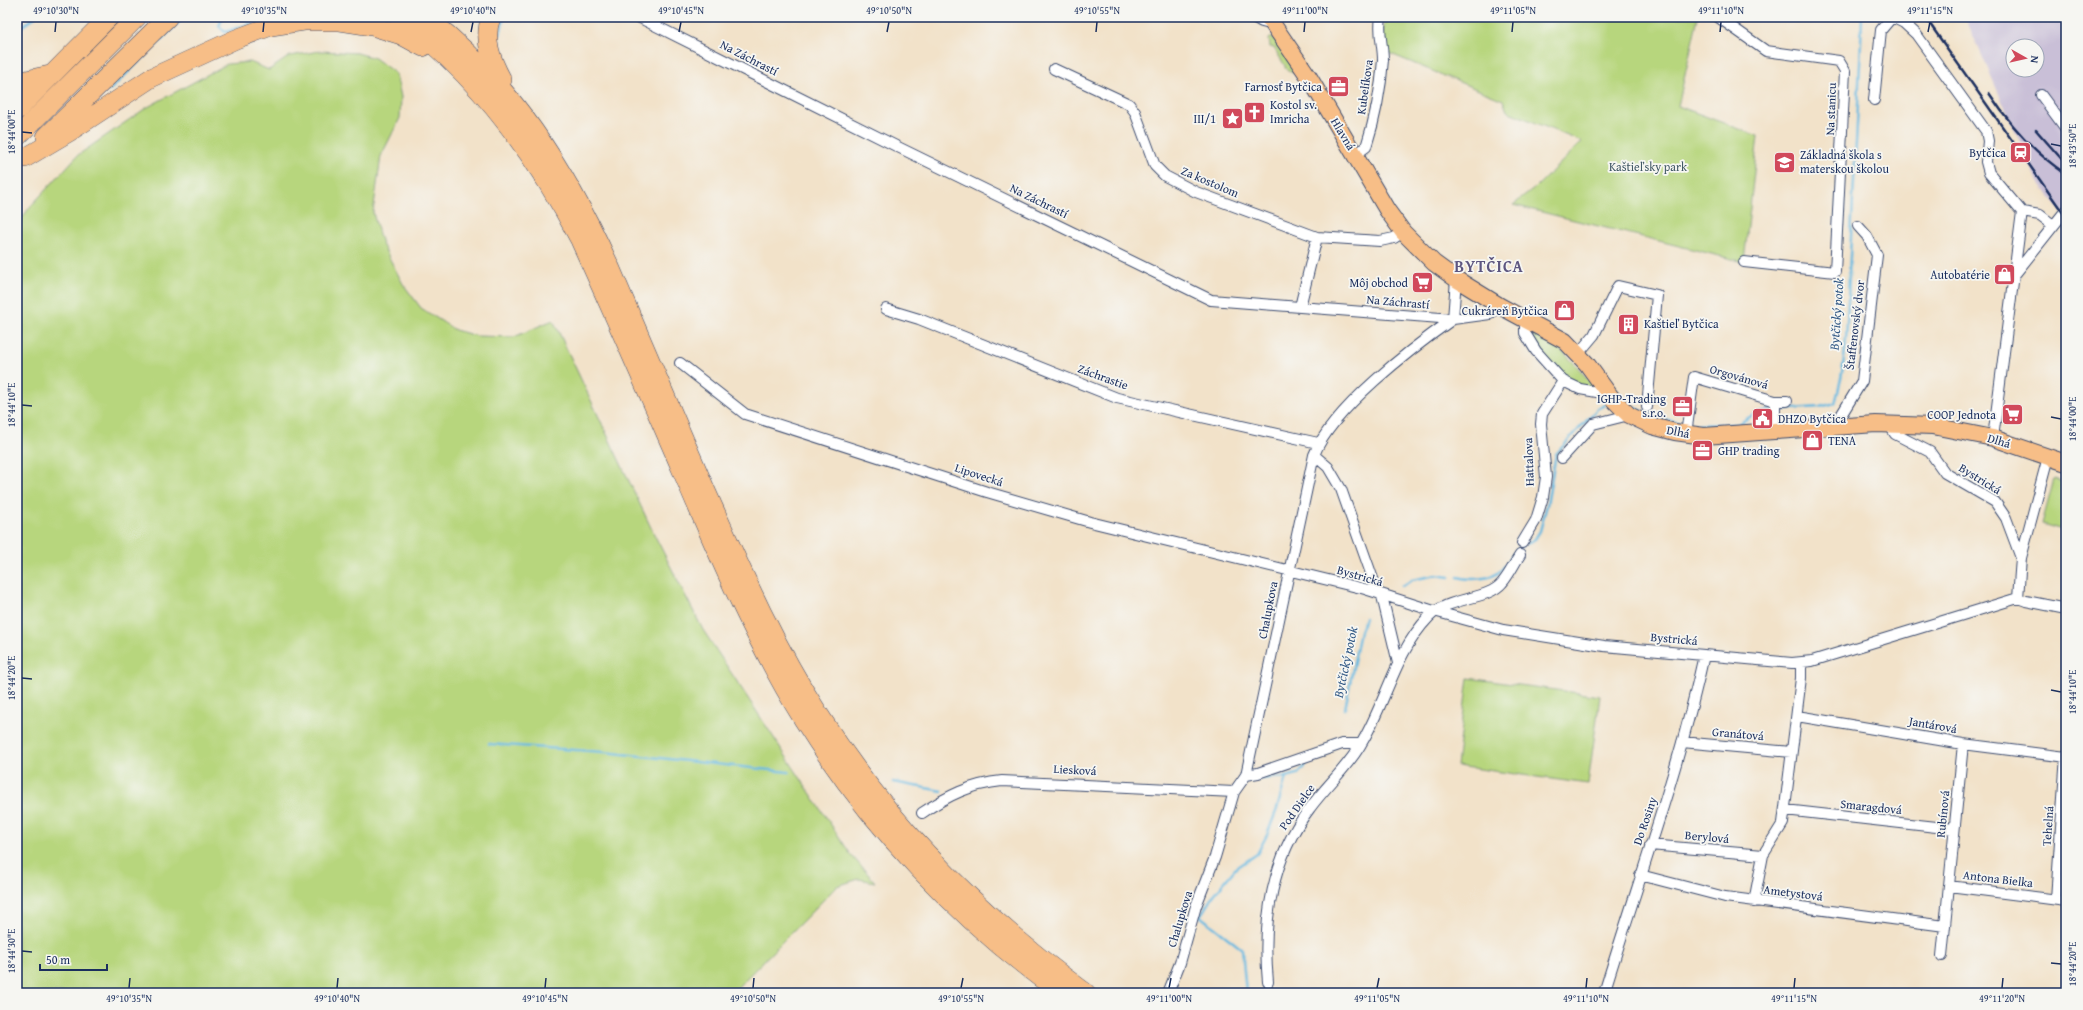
<svg xmlns="http://www.w3.org/2000/svg" width="2083" height="1010" font-family="'Gentium Book Plus',serif">
<rect width="100%" height="100%" fill="#f6f6f2"/>
<filter id="ink" filterUnits="userSpaceOnUse"><feTurbulence type="fractalNoise" baseFrequency=".025" numOctaves="2"/><feDisplacementMap in="SourceGraphic" scale="8" xChannelSelector="R" yChannelSelector="G"/><feConvolveMatrix kernelMatrix="1 2 1 2 8 2 1 2 1" color-interpolation-filters="sRGB"/></filter>
<filter id="wash" filterUnits="userSpaceOnUse"><feTurbulence type="fractalNoise" baseFrequency=".012" numOctaves="4" result="noise"/><feDisplacementMap in="SourceGraphic" scale="16" xChannelSelector="R" yChannelSelector="G"/><feGaussianBlur stdDeviation="0.9" result="paint"/><feColorMatrix in="noise" values="0 0 0 0 0 0 0 0 0 0 0 0 0 0 0 0 0 1.4 0 .05"/><feComposite in="paint" operator="in"/></filter>
<g filter="url(#wash)">
<rect width="100%" height="100%" fill="#f2e2c9"/>
<!-- industrial -->
<path fill="#c9bfd7" fill-rule="evenodd" d="M1965 17H2066V218L2036 178ZM2013 46H2037V70H2013Z"/>
<!-- green -->
<path fill="#b7d67d" stroke="#69826e" d="M1386 17H1698L1678 106 1758 136 1744 262 1513 205 1535 188 1582 142 1507 111 1503 100 1386 52 1382 35Z
M1271 37 1274 38 1294 69 1293 73 1285 68V66L1274 48 1270 47 1269 39Z
M320 51 357 53 375 58 396 74 401 97 400 118 381 156 373 213 382 244 403 284 421 308 455 330 477 336 514 337 553 320 654 534 703 630 851 855 875 882 859 879 837 886 732 993H17V226L29 208 78 155 146 108 227 64 250 62 269 70 290 56Z
M1530 331C1562 347 1575 363 1596 390L1569 382 1547 361 1529 332Z
M2054 479 2066 483V531L2042 524Z
M1468 678 1600 696 1588 784 1457 766Z"/>
<g fill="none" stroke-linecap="round" stroke-linejoin="round">
<!-- stream -->
<path stroke="#63b8e0" stroke-width="2.5" d="M223 17 219 26 225 32 267 18
M17 30 35 17
M500 35 504 17
M109 91 184 17
M1633 407 1648 414 1685 425
M1777 410 1820 407 1835 403C1849 357 1847 304 1850 256 1854 176 1859 97 1862 17
M1690 425 1738 424 1753 415 1772 410
M1527 544 1535 539 1540 531 1547 505 1556 454 1598 408 1605 405
M1458 577C1468 580 1490 580 1499 572 1508 564 1512 553 1522 546
M1402 586 1412 580 1436 575 1449 577
M1345 709 1360 631 1365 618
M489 744 604 752 789 772
M1246 780 1286 777
M893 782 942 791
M1246 993 1242 949 1200 916 1213 896 1235 869 1257 854 1267 835 1277 809 1286 777 1298 774 1307 763"/>
</g>
</g>
<g filter="url(#ink)">
<g fill="none" stroke-linecap="round" stroke-linejoin="round">
<defs>
<path id="street" d="M638 17 900 148 1211 300 1453 319 1490 314 1500 306
M1253 17 1262 22 1274 25
M1718 17 1766 51 1839 61 1845 71 1835 272 1744 262
M1054 69 1129 104 1135 112 1155 166 1165 176 1196 192 1317 237 1380 241 1394 238 1403 232
M2041 95 2066 129
M1874 100 1881 30 1892 17 1904 23 1916 34 1986 131 1988 141 1986 162 1989 173 2022 212 2040 215 2053 225
M1355 155 1366 147C1375 119 1381 89 1383 60 1383 44 1378 33 1381 17
M2015 274 2066 210
M1300 307 1317 237
M886 309 919 319 1117 398 1318 443
M1453 319 1456 279
M1525 319V333L1536 351 1563 381 1580 389 1608 394
M1578 354 1594 335 1618 286 1657 295 1647 407
M680 363 745 414 987 492 1090 522 1365 589 1434 611 1503 630 1604 646 1792 663 1812 661 2018 598 2021 558 2048 457
M1889 424 1895 434 1930 452 1945 473 1995 502 2006 518 2021 558
M1841 426 1840 417 1862 381 1877 255 1867 236 1858 226
M1775 431V401
M1686 434 1694 377 1775 401H1787
M1993 438 2022 212
M1314 455 1328 467 1341 489 1378 593
M1562 458 1593 424 1629 415
M1522 543 1536 520 1543 497 1546 477 1541 424 1542 414 1563 381
M1382 596 1398 663
M2018 598 2026 601 2066 609
M1797 716 1963 744 2066 757
M1682 742 1791 752
M1246 775 1258 773 1342 744H1361
M1785 810 1954 829
M922 813C947 796 971 784 1002 781L1234 792
M1650 845 1763 855
M1640 875 1725 897 1945 926
M1949 886 2066 901
M2056 899 2066 755
M1754 902 1763 855 1783 823 1801 678V663
M1942 956 1963 744
M1268 982C1262 921 1272 857 1310 808 1326 786 1348 767 1361 744 1386 703 1395 652 1429 617 1449 596 1487 601 1502 583 1509 575 1514 564 1520 555
M1168 993 1180 963 1196 906 1215 857 1234 792 1246 775 1314 455C1332 409 1412 348 1453 319
M1604 993C1638 881 1679 770 1704 655"/>
<path id="primary" d="M1268 17 1309 77 1387 210 1403 232 1434 263 1456 279 1500 306 1565 341 1587 364 1611 397 1629 415 1652 426 1675 432 1704 436 1876 424 1933 426 1993 438 2066 463"/>
<path id="highway" d="M399 17C478 75 535 153 580 240 612 310 643 381 674 452 713 543 751 635 803 719 869 825 959 920 1061 993
M426 17C512 83 566 170 610 267 642 342 674 417 706 491 740 567 773 643 818 713 888 824 980 916 1086 993
M491 17C483 39 491 60 502 80
M17 82 50 75
M17 110 109 17
M17 137 137 17
M46 137 168 17
M25 158 69 132 151 78 236 39 271 26 304 21H340L372 26 401 35 423 47"/>
</defs>
<!-- street casing -->
<use href="#street" stroke="#3b4a6e" stroke-width="12"/>
<!-- primary casing -->
<use href="#primary" stroke="#3b4a6e" stroke-width="18"/>
<!-- highway casing -->
<use href="#highway" stroke="#3b4a6e" stroke-width="20"/>
<!-- street -->
<use href="#street" stroke="#fff" stroke-width="10"/>
<!-- primary -->
<use href="#primary" stroke="#f7be87" stroke-width="16"/>
<!-- highway -->
<use href="#highway" stroke="#f7be87" stroke-width="19"/>
<!-- rail -->
<path stroke="#1b2f5e" stroke-width="2.5" d="M1925 17 2066 217
M1989 93C2010 125 2034 153 2066 174
M2036 130 2066 164"/>
</g>
</g>
<!-- ticks -->
<path fill="none" stroke="#1b2f5e" stroke-width="1.5" d="M55 32 56 22M263 32 264 22M471 32 473 22M679 32 681 22M887 32 889 22M1096 32 1097 22M1304 32 1305 22M1512 32 1513 22M1720 32 1721 22M1928 32 1930 22M22 132 32 133M2051 144 2061 146M22 405 32 406M2051 417 2061 419M22 678 32 679M2051 690 2061 692M22 951 32 952M2051 963 2061 964M129 988 130 978M337 988 338 978M545 988 546 978M753 988 754 978M961 988 963 978M1169 988 1171 978M1377 988 1379 978M1586 988 1587 978M1794 988 1795 978M2002 988 2003 978"/>
<!-- icons -->
<defs>
<symbol id="office-square" viewBox="-11 -11 22 22"><rect x="-9" y="-9" width="18" height="18" rx="4" fill="#d1495b" stroke="#f6f6f2"/><path d="M-6-3h4V-5.5h4V-3h4V5H-6ZM-1-4.5V-3h2v-1.5ZM-6 0V1H6V0Z" fill="#fff"/></symbol>
<symbol id="church-square" viewBox="-11 -11 22 22"><rect x="-9" y="-9" width="18" height="18" rx="4" fill="#d1495b" stroke="#f6f6f2"/><path d="M-1.2-6h2.4v3.5h3.3v2.4h-3.3V6h-2.4V-.1h-3.3v-2.4h3.3Z" fill="#fff"/></symbol>
<symbol id="sight-square" viewBox="-11 -11 22 22"><rect x="-9" y="-9" width="18" height="18" rx="4" fill="#d1495b" stroke="#f6f6f2"/><path d="M0-6L1.8-2.2L6-1.7L2.9 1.2L3.7 5.4L0 3.3L-3.7 5.4L-2.9 1.2L-6-1.7L-1.8-2.2Z" fill="#fff"/></symbol>
<symbol id="station-square" viewBox="-11 -11 22 22"><rect x="-9" y="-9" width="18" height="18" rx="4" fill="#d1495b" stroke="#f6f6f2"/><path d="M-3-6H3Q5-6 5-4V2Q5 4 3 4L4.5 6H3L1.5 4h-3L-3 6H-4.5L-3 4Q-5 4-5 2V-4Q-5-6-3-6ZM-3.5-4v3h7v-3ZM-3.5 1v1.5H-2V1ZM2 1v1.5H3.5V1Z" fill="#fff"/></symbol>
<symbol id="school-square" viewBox="-11 -11 22 22"><rect x="-9" y="-9" width="18" height="18" rx="4" fill="#d1495b" stroke="#f6f6f2"/><path d="M0-5L7-2L0 1L-7-2ZM-4 1L0 2.5L4 1V4Q0 6-4 4Z" fill="#fff"/></symbol>
<symbol id="shop-square" viewBox="-11 -11 22 22"><rect x="-9" y="-9" width="18" height="18" rx="4" fill="#d1495b" stroke="#f6f6f2"/><path d="M-5-2.5h2.3a2.7 3.5 0 0 1 5.4 0H5L5.5 6h-11ZM-1.5-2.5h3a1.5 2.3 0 0 0-3 0Z" fill="#fff"/></symbol>
<symbol id="supermarket-square" viewBox="-11 -11 22 22"><rect x="-9" y="-9" width="18" height="18" rx="4" fill="#d1495b" stroke="#f6f6f2"/><path d="M-6-5.5h2.5l.6 2H6L4.5 2H-2.5L-4.4-4H-6ZM-1.5 3.2a1.3 1.3 0 1 0 .1 0ZM3 3.2a1.3 1.3 0 1 0 .1 0Z" fill="#fff"/></symbol>
<symbol id="building-square" viewBox="-11 -11 22 22"><rect x="-9" y="-9" width="18" height="18" rx="4" fill="#d1495b" stroke="#f6f6f2"/><path d="M-4-6H4V6H1V3H-1V6H-4ZM-2.5-4.3h1.7v1.8h-1.7ZM.8-4.3h1.7v1.8H.8ZM-2.5-1h1.7V.8h-1.7ZM.8-1h1.7V.8H.8Z" fill="#fff"/></symbol>
<symbol id="civic-square" viewBox="-11 -11 22 22"><rect x="-9" y="-9" width="18" height="18" rx="4" fill="#d1495b" stroke="#f6f6f2"/><path d="M-.6-6.5H3V-4.5H.6V-3L4-1V1h2V6H-6V1h2V-1L-.6-3ZM-1.2 2.5V6h2.4V2.5Z" fill="#fff"/></symbol>
</defs>
<g fill-rule="evenodd">
<use href="#office-square" x="1326" y="74" width="25" height="25"/>
<use href="#church-square" x="1242" y="100" width="25" height="25"/>
<use href="#sight-square" x="1220" y="106" width="25" height="25"/>
<use href="#station-square" x="2008" y="140" width="25" height="25"/>
<use href="#school-square" x="1772" y="150" width="25" height="25"/>
<use href="#shop-square" x="1992" y="262" width="25" height="25"/>
<use href="#supermarket-square" x="1410" y="270" width="25" height="25"/>
<use href="#shop-square" x="1552" y="298" width="25" height="25"/>
<use href="#building-square" x="1616" y="312" width="25" height="25"/>
<use href="#office-square" x="1670" y="394" width="25" height="25"/>
<use href="#supermarket-square" x="2000" y="402" width="25" height="25"/>
<use href="#civic-square" x="1750" y="406" width="25" height="25"/>
<use href="#shop-square" x="1800" y="428" width="25" height="25"/>
<use href="#office-square" x="1690" y="438" width="25" height="25"/>
</g>
<g text-anchor="middle" stroke-width="3.5" stroke-linejoin="round" paint-order="stroke">
<!-- street labels -->
<g font-size="12" fill="#1b2f5e" stroke="#f6f6f2">
<text transform="translate(749 58) rotate(27)" y="4">Na Záchrastí</text>
<text transform="translate(1365 87) rotate(-82)" y="4">Kubelíkova</text>
<text transform="translate(1831 109) rotate(-88)" y="4">Na stanicu</text>
<text transform="translate(1343 134) rotate(59)" y="4">Hlavná</text>
<text transform="translate(1210 182) rotate(23)" y="4">Za kostolom</text>
<text transform="translate(1039 201) rotate(26)" y="4">Na Záchrastí</text>
<text transform="translate(1398 302) rotate(5)" y="4">Na Záchrastí</text>
<text transform="translate(1855 325) rotate(-83)" y="4">Štaffenovský dvor</text>
<text transform="translate(1103 377) rotate(20)" y="4">Záchrastie</text>
<text transform="translate(1739 377) rotate(16)" y="4">Orgovánová</text>
<text transform="translate(1678 432) rotate(11)" y="4">Dlhá</text>
<text transform="translate(1999 441) rotate(17)" y="4">Dlhá</text>
<text transform="translate(1529 462) rotate(-92)" y="4">Hattalova</text>
<text transform="translate(979 475) rotate(18)" y="4">Lipovecká</text>
<text transform="translate(1980 479) rotate(32)" y="4">Bystrická</text>
<text transform="translate(1360 576) rotate(16)" y="4">Bystrická</text>
<text transform="translate(1268 610) rotate(-79)" y="4">Chalupkova</text>
<text transform="translate(1674 639) rotate(5)" y="4">Bystrická</text>
<text transform="translate(1933 725) rotate(10)" y="4">Jantárová</text>
<text transform="translate(1738 734) rotate(5)" y="4">Granátová</text>
<text transform="translate(1075 770) rotate(3)" y="4">Liesková</text>
<text transform="translate(1297 807) rotate(-55)" y="4">Pod Dielce</text>
<text transform="translate(1871 807) rotate(6)" y="4">Smaragdová</text>
<text transform="translate(1943 814) rotate(-84)" y="4">Rubínová</text>
<text transform="translate(1645 821) rotate(-71)" y="4">Do Rosiny</text>
<text transform="translate(2048 826) rotate(-86)" y="4">Tehelná</text>
<text transform="translate(1707 837) rotate(5)" y="4">Berylová</text>
<text transform="translate(1998 879) rotate(7)" y="4">Antona Bielka</text>
<text transform="translate(1793 893) rotate(7)" y="4">Ametystová</text>
<text transform="translate(1180 919) rotate(-73)" y="4">Chalupkova</text>
</g>
<!-- poi labels -->
<g font-size="12" fill="#1b2f5e" stroke="#f6f6f2" text-anchor="end">
<text x="1322" y="91">Farnosť Bytčica</text>
<text x="1270" y="109" text-anchor="start">Kostol sv.<tspan x="1270" dy="14">Imricha</tspan></text>
<text x="1216" y="123">III/1</text>
<text x="2006" y="157">Bytčica</text>
<text x="1800" y="159" text-anchor="start">Základná škola s<tspan x="1800" dy="14">materskou školou</tspan></text>
<text x="1990" y="279">Autobatérie</text>
<text x="1408" y="287">Môj obchod</text>
<text x="1548" y="315">Cukráreň Bytčica</text>
<text x="1644" y="328" text-anchor="start">Kaštieľ Bytčica</text>
<text x="1666" y="403">IGHP-Trading<tspan x="1666" dy="14">s.r.o.</tspan></text>
<text x="1996" y="419">COOP Jednota</text>
<text x="1778" y="423" text-anchor="start">DHZO Bytčica</text>
<text x="1828" y="445" text-anchor="start">TENA</text>
<text x="1718" y="455" text-anchor="start">GHP trading</text>
</g>
<!-- park labels -->
<g font-size="12" fill="#425966" stroke="#f6f6f2">
<text x="1648" y="171">Kaštieľsky park</text>
</g>
<!-- water labels -->
<g font-size="13" font-style="italic" fill="#315885" stroke="#f6f6f2">
<text transform="translate(1836 314) rotate(-86)" y="5">Bytčický potok</text>
<text transform="translate(1345 662) rotate(-78)" y="5">Bytčický potok</text>
</g>
<!-- district labels -->
<g font-size="16" font-weight="bold" letter-spacing="1" fill="#5d5680" stroke="#f6f6f2">
<text x="1489" y="272">BYTČICA</text>
</g>
</g>
<!-- margin -->
<rect width="2083" height="1010" fill="none" stroke="#f6f6f2" stroke-width="44"/>
<!-- north arrow -->
<g transform="translate(2025 58) rotate(98)"><circle r="19" fill="#f6f6f2" stroke="#9ea6b7"/>
<path d="M0-3L7 15L0 10L-7 15Z" fill="#d1495b"/>
<text y="-6" font-size="11" font-weight="bold" text-anchor="middle" fill="#1b2f5e">N</text>
</g>
<!-- scale -->
<path d="M40 964v6h67v-6" fill="none" stroke="#1b2f5e" stroke-width="2"/>
<text x="46" y="964" font-size="12" fill="#1b2f5e" stroke="#f6f6f2" stroke-width="3" paint-order="stroke">50 m</text>
<rect x="22" y="22" width="2039" height="966" fill="none" stroke="#1b2f5e" stroke-width="1.5"/>
<g font-size="10" text-anchor="middle" fill="#1b2f5e">
<text x="56" y="14">49°10'30"N</text>
<text x="264" y="14">49°10'35"N</text>
<text x="473" y="14">49°10'40"N</text>
<text x="681" y="14">49°10'45"N</text>
<text x="889" y="14">49°10'50"N</text>
<text x="1097" y="14">49°10'55"N</text>
<text x="1305" y="14">49°11'00"N</text>
<text x="1513" y="14">49°11'05"N</text>
<text x="1721" y="14">49°11'10"N</text>
<text x="1930" y="14">49°11'15"N</text>
<text transform="translate(11 132) rotate(-90)" y="4">18°44'00"E</text>
<text transform="translate(2072 146) rotate(-90)" y="4">18°43'50"E</text>
<text transform="translate(11 405) rotate(-90)" y="4">18°44'10"E</text>
<text transform="translate(2072 419) rotate(-90)" y="4">18°44'00"E</text>
<text transform="translate(11 678) rotate(-90)" y="4">18°44'20"E</text>
<text transform="translate(2072 692) rotate(-90)" y="4">18°44'10"E</text>
<text transform="translate(11 951) rotate(-90)" y="4">18°44'30"E</text>
<text transform="translate(2072 964) rotate(-90)" y="4">18°44'20"E</text>
<text x="129" y="1002">49°10'35"N</text>
<text x="337" y="1002">49°10'40"N</text>
<text x="545" y="1002">49°10'45"N</text>
<text x="753" y="1002">49°10'50"N</text>
<text x="961" y="1002">49°10'55"N</text>
<text x="1169" y="1002">49°11'00"N</text>
<text x="1377" y="1002">49°11'05"N</text>
<text x="1586" y="1002">49°11'10"N</text>
<text x="1794" y="1002">49°11'15"N</text>
<text x="2002" y="1002">49°11'20"N</text>
</g>
</svg>
